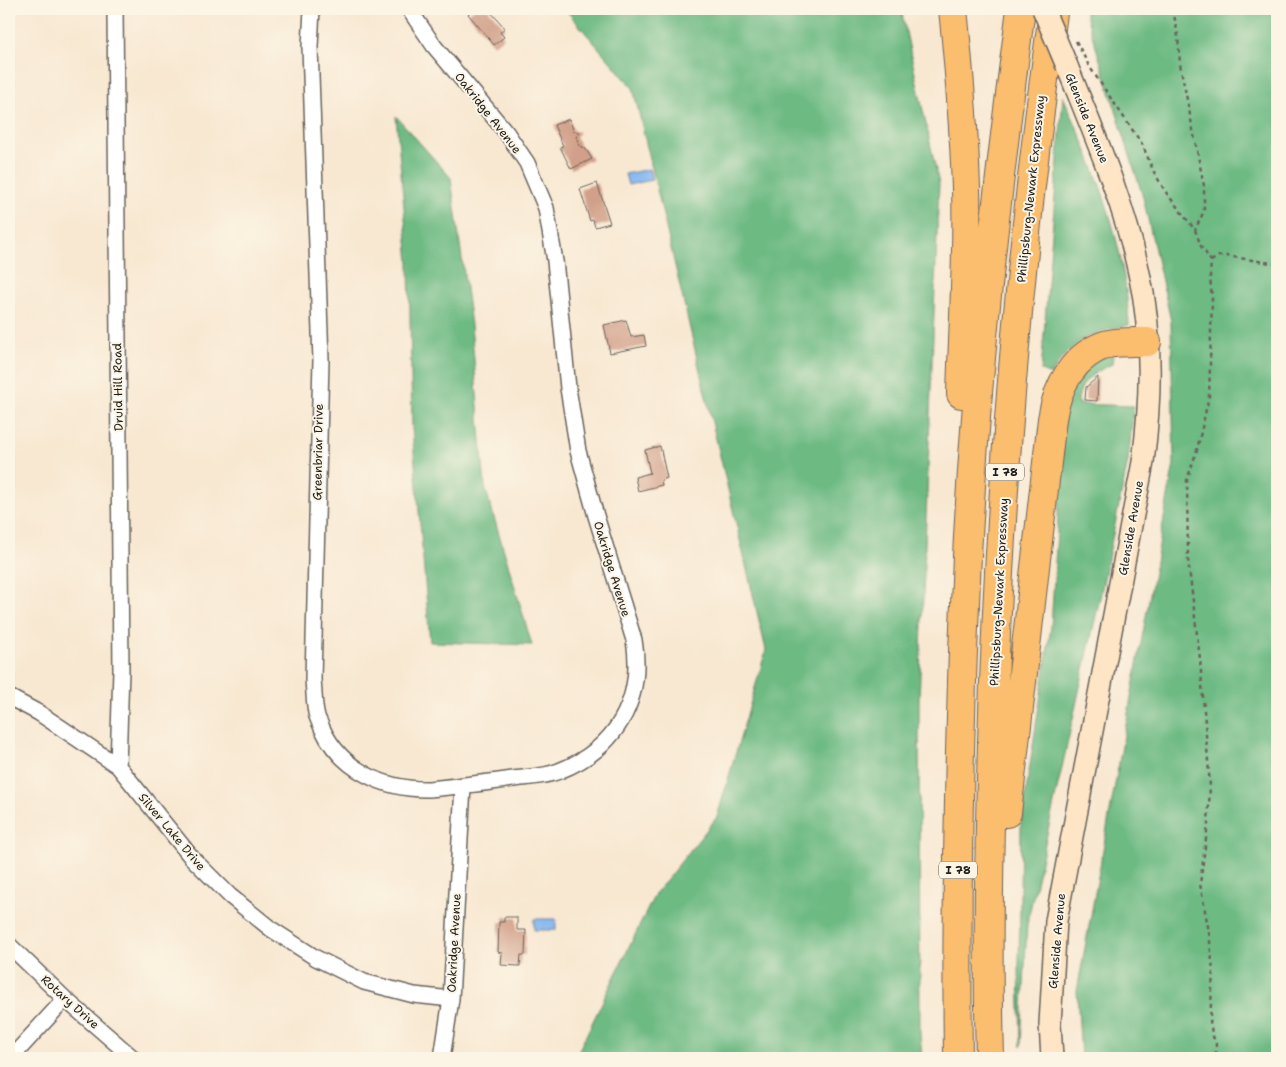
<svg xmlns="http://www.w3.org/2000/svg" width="1286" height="1067" font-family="'Shantell Sans',sans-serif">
<rect width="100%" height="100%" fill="#fcf5e5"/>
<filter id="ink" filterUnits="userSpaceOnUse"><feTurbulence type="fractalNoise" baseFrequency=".02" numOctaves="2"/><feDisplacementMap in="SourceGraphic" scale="10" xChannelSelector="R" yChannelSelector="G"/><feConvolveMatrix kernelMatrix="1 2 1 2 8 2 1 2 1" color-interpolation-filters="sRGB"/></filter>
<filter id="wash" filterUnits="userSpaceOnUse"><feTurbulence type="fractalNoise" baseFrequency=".0096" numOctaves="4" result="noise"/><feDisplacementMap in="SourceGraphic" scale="20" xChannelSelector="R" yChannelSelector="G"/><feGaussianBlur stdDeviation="1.12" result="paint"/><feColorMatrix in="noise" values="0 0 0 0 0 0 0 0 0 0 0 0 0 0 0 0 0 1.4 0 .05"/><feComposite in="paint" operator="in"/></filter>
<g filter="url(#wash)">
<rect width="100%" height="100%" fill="#f8e8d2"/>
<!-- forest -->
<path fill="#6dba83" stroke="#446b50" d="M565 9H901L939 184 919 701 920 1033 922 1058H575L655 894 717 817 766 650 633 88Z
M1084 9H1277V1058H1081L1077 991 1174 464 1171 321 1143 197Z
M1063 96C1096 168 1126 245 1129 325 1090 333 1072 339 1051 375L1041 371Z
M396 116 451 178 471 325 485 487 532 645 430 642 412 428 409 263Z
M1113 356 1112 364C1093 373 1078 382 1078 404L1134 406 1128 461 1101 593 1027 924 1021 1047 1019 966 1021 823 1051 627 1065 403 1070 386 1098 359Z"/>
<!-- water -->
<path fill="#84b6f1" stroke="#506986" d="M649 169 652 180 628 185 625 174Z
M534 919H556V930H534Z"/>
<g id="blocks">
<!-- building -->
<path fill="#d2a08a" d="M474 9H488L505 28 500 32 504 37 494 45 468 14Z
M569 119 574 131 580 132 576 137 580 146 585 148 592 159 571 169 560 147 563 146 554 125Z
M597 183 610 223 595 227 593 220 590 221 580 189Z
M626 320 631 337 644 335 646 346 610 353 604 325Z
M1098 377 1097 401 1085 400 1086 387Z
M660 446 667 478 661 480 662 485 638 491 635 477 650 473 645 450Z
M504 917H517V930H526L525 955H521L520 966 501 965 502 953 498 952 499 922H504Z"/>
</g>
</g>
<g filter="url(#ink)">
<use href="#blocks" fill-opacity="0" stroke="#69635c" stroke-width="1"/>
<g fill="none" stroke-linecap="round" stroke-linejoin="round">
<defs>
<path id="minor" d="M115 9 121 670 118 766
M312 9 310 47 321 360 313 679C314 690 314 702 316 713 317 718 320 723 322 728 341 770 385 790 429 789 458 786 485 783 513 779 528 777 545 777 559 771 616 749 644 700 634 640L596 516 578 451 568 388 555 261 546 208 527 163 506 132 434 46 409 9
M9 697 39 713 118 766 192 858 230 896 271 929 316 958 364 982 414 995 451 999
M9 945 65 999 133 1058
M11 1058 65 999
M442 1058 451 999 463 786"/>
<path id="secondary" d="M1052 1058 1050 1024 1056 921 1143 462C1151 400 1153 334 1139 273 1124 202 1094 134 1067 66"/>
<path id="motorway" d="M953 9C959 68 964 128 966 188 968 257 963 326 961 394
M1007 813 1052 419C1057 386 1074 354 1108 344 1120 341 1135 342 1147 342
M958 1058C956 891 959 723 967 556 976 373 997 190 1021 9
M990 1058C987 953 989 847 992 742 999 498 1019 254 1053 13"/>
</defs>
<!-- minor casing -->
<use href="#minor" stroke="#69635c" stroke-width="18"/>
<!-- secondary casing -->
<use href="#secondary" stroke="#69635c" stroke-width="24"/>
<!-- motorway casing -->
<use href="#motorway" stroke="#69635c" stroke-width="30"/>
<!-- path -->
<path stroke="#69635c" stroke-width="2.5" stroke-dasharray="4 4" stroke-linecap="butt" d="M1173 9 1178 36 1180 64 1204 186V211L1195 230
M1076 41 1089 66 1142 144 1154 172 1165 191 1195 230 1201 246 1211 261 1210 276 1212 299 1209 396 1197 450 1187 480 1188 560 1200 659 1210 786 1208 824 1200 884 1209 932 1213 972 1210 1020 1212 1034 1216 1044V1058
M1211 261 1219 256H1227L1277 264
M1277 779 1271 820 1277 906"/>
<!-- minor -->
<use href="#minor" stroke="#fff" stroke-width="15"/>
<!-- secondary -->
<use href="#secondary" stroke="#fde5c5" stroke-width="21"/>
<!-- motorway -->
<use href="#motorway" stroke="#fbbd6e" stroke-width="28"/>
<defs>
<path id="secondary-bridge" d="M1043 9 1067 66"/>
</defs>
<!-- secondary-bridge casing -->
<use href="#secondary-bridge" stroke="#69635c" stroke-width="24" stroke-linecap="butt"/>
<!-- secondary-bridge -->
<use href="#secondary-bridge" stroke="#fde5c5" stroke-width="21"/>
</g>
</g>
<g text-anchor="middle" stroke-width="4" stroke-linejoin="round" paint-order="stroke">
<!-- shield labels -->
<g fill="#fcf5e5" stroke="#5f5d58" stroke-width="1">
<rect x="986" y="463.5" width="38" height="17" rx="4"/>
<rect x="939" y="861.5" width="38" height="17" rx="4"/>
</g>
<g font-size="11" font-weight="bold" fill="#1c1c1c">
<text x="1005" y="476">I 78</text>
<text x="958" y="874">I 78</text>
</g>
<!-- street labels -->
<g font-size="12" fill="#1c1c1c" stroke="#fcf5e5">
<text transform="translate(488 113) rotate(52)" y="4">Oakridge Avenue</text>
<text transform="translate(1087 118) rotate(68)" y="4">Glenside Avenue</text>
<text transform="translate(1031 189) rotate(-84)" y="4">Phillipsburg-Newark Expressway</text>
<text transform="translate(118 387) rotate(-91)" y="4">Druid Hill Road</text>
<text transform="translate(318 452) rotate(-89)" y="4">Greenbriar Drive</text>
<text transform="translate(1131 528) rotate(-80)" y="4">Glenside Avenue</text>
<text transform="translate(612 569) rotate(73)" y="4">Oakridge Avenue</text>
<text transform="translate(999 592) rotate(-87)" y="4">Phillipsburg-Newark Expressway</text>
<text transform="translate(172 832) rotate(50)" y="4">Silver Lake Drive</text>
<text transform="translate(1057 941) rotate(-85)" y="4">Glenside Avenue</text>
<text transform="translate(454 943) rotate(-87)" y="4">Oakridge Avenue</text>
<text transform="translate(70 1002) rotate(42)" y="4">Rotary Drive</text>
</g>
</g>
<!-- margin -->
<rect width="1286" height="1067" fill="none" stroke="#fcf5e5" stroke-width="30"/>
</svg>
